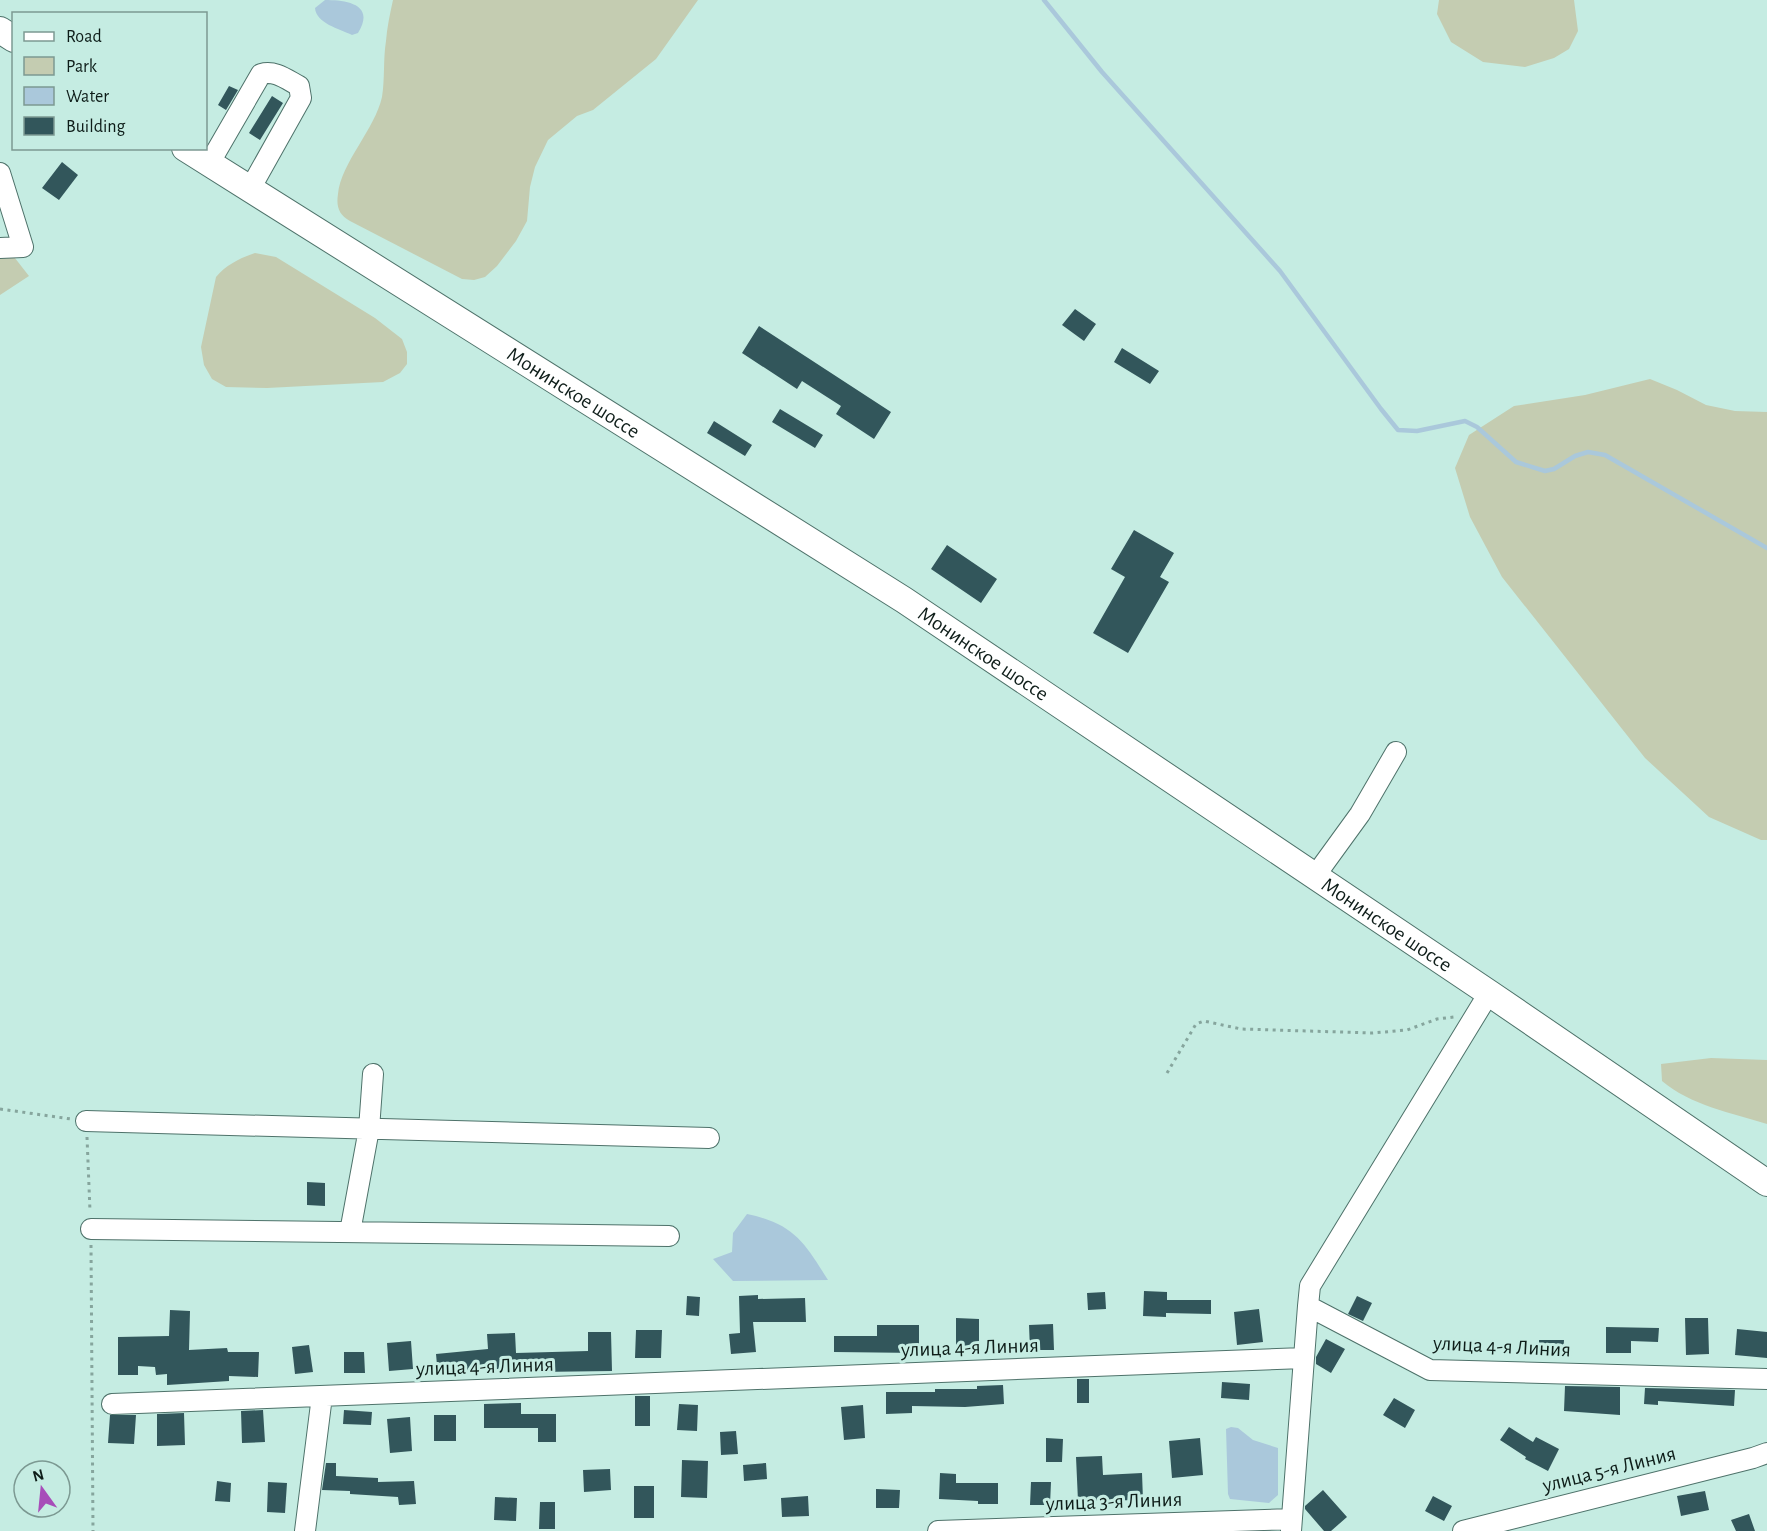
<svg xmlns="http://www.w3.org/2000/svg" width="1767" height="1531" font-family="'Alegreya Sans',sans-serif">
<rect width="100%" height="100%" fill="#c5ece2"/>
<!-- green -->
<path fill="#c4ccb1" d="M393 0H698L656 59 593 110 577 116 548 140 535 167 530 187 527 221 516 241 497 266 485 277 474 280 462 279 350 221C339 215 336 207 338 194 341 163 375 129 382 97 385 79 383 60 386 41 387 27 390 14 393 0Z
M1439 0H1574L1578 31 1569 49 1554 58 1525 67 1483 62 1451 42 1437 14Z
M11 253 29 276 0 295V254Z
M255 253 276 257 375 318 402 339 407 352V364L400 373 383 382 267 388 226 387 212 379 204 365 201 347 216 277C226 265 240 258 255 253Z
M1650 379 1677 390 1706 405 1735 411 1767 412V840H1761L1709 817 1645 758 1502 577 1470 517 1455 468 1469 435 1514 406 1585 395Z
M1711 1058 1767 1060V1124C1732 1113 1690 1105 1662 1081L1661 1064Z"/>
<!-- water -->
<path fill="#aac8db" d="M325 0C346 0 376 4 358 33L352 35C339 29 316 23 315 8Z
M747 1214C794 1224 804 1242 828 1280L733 1281 713 1259 732 1252 733 1233Z
M1231 1427 1238 1428 1253 1440 1278 1448V1495L1269 1503 1230 1499 1228 1494 1226 1429Z"/>
<g fill="none" stroke-linecap="round" stroke-linejoin="round">
<!-- stream -->
<path stroke="#aac8db" stroke-width="4.5" d="M1044 0 1102 72 1280 271 1381 409 1398 430 1417 431 1465 421 1477 427 1516 462 1545 471 1554 469 1575 456 1588 452 1605 455 1767 548"/>
</g>
<!-- building -->
<path fill="#32565b" d="M229 86 238 90 226 110 218 105Z
M272 96 283 103 260 140 249 133Z
M62 162 78 175 59 200 42 188Z
M1075 309 1096 324 1084 341 1062 325Z
M759 326 891 412 874 439 836 414 841 406 802 381 797 389 742 353Z
M1122 348 1159 371 1150 384 1114 362Z
M780 409 823 435 815 448 772 422Z
M714 421 752 445 745 456 707 433Z
M1134 530 1174 553 1160 577 1169 582 1128 653 1093 633 1125 577 1111 569Z
M947 545 997 579 981 603 931 569Z
M307 1182 325 1183V1206L307 1205Z
M1144 1291 1167 1292V1300H1211V1314L1166 1313V1317L1143 1316Z
M1105 1292 1106 1309 1088 1310 1087 1293Z
M758 1295V1299L805 1298 806 1322H753L756 1352 731 1354 729 1334 740 1333 739 1296Z
M687 1296 700 1297 699 1316 686 1315Z
M1357 1296 1372 1303 1363 1321 1348 1314Z
M1259 1309 1263 1342 1237 1345 1234 1312Z
M170 1310 190 1311 189 1350 227 1348 228 1352H259L258 1377 229 1376V1381L167 1385V1374L156 1375 155 1367 138 1366V1375H118V1337L169 1336Z
M956 1318 979 1319V1350L956 1349Z
M1685 1318H1708L1709 1354 1686 1355Z
M1053 1324 1054 1350H1030L1029 1325Z
M877 1325H919V1353L834 1352V1336H877Z
M1606 1327 1659 1328 1658 1342 1631 1341V1353H1606Z
M1737 1329 1767 1332V1358L1735 1355Z
M636 1330H662L661 1358H635Z
M588 1332H611L612 1371 537 1372V1368L469 1370V1373L438 1376 436 1354 488 1349 487 1334 515 1333 516 1353 588 1351Z
M1326 1339 1345 1349 1331 1373 1316 1364V1357Z
M1539 1340H1564L1563 1357H1539Z
M411 1341 413 1369 389 1371 387 1343Z
M309 1345 313 1372 295 1374 292 1347Z
M344 1352H364L365 1373H344Z
M1077 1379H1089V1403H1077Z
M1222 1382 1250 1384 1249 1400 1221 1398Z
M1003 1385 1004 1404 965 1407 912 1406V1413L886 1414V1392H935V1389H977V1386Z
M1565 1386 1620 1387V1415L1564 1411Z
M1645 1388 1735 1390 1734 1406 1658 1401V1405L1644 1404Z
M635 1396H650V1426H635Z
M1394 1398 1415 1410 1405 1428 1383 1415Z
M521 1403V1414H556V1442H538V1428H484V1404Z
M679 1404 698 1405 697 1431 677 1430Z
M863 1405 865 1438 844 1440 841 1407Z
M263 1410 265 1442 242 1443 241 1411Z
M344 1410 372 1412 371 1425 343 1424Z
M184 1413 185 1445 157 1446V1414Z
M110 1415H136L134 1444 108 1443Z
M434 1415H456V1441H434Z
M410 1417 412 1451 390 1453 387 1419Z
M1509 1427 1533 1442 1536 1437 1559 1449 1548 1471 1525 1459 1526 1457 1500 1440Z
M736 1431 738 1454 721 1455 720 1432Z
M1046 1438 1063 1439 1062 1462H1046Z
M1200 1438 1203 1475 1172 1478 1169 1441Z
M1102 1456 1103 1475 1142 1473 1143 1500 1078 1501 1076 1457Z
M682 1460 708 1461 707 1498 681 1497Z
M326 1463H336V1476L378 1478V1482L414 1481 416 1504 399 1505 398 1497 350 1494V1491L322 1490Z
M766 1463 767 1479 744 1481 743 1465Z
M610 1469 611 1490 584 1492 583 1470Z
M940 1473 956 1474V1483H998V1504H978V1501L939 1499Z
M217 1481 231 1483 230 1502 215 1501Z
M268 1482 287 1483 285 1513 267 1512Z
M1031 1482H1051L1050 1505H1030Z
M634 1486H654V1518H634Z
M876 1489 900 1490 899 1508H876Z
M1323 1490 1347 1517 1331 1531H1324L1305 1509V1506Z
M1705 1491 1709 1510 1681 1516 1677 1496Z
M808 1496 809 1516 782 1517 781 1498Z
M1433 1496 1452 1506 1444 1521 1425 1511Z
M495 1497 517 1498 516 1521 494 1520Z
M540 1502H555V1529H539Z
M1749 1514 1755 1531H1736L1731 1520Z"/>
<g fill="none" stroke-linecap="round" stroke-linejoin="round">
<defs>
<path id="minor" d="M209 164 261 74C275 70 286 79 299 86L301 98 250 189
M0 173 23 247 0 248
M1315 876 1360 814 1396 752
M86 1121 709 1138
M91 1229 669 1236
M350 1232 369 1129 373 1074
M1308 1306 1310 1286 1489 993
M112 1404 1304 1358 1308 1306 1430 1370 1767 1379
M305 1531 322 1396
M938 1531 1292 1519
M1291 1531 1304 1358
M1463 1531 1753 1458 1767 1453"/>
<g id="major">
<path d="M0 30 14 39"/>
<path id="s1" d="M185 148 904 600 1489 993 1767 1183"/>
</g>
</defs>
<!-- minor casing -->
<use href="#minor" stroke="#4e726a" stroke-width="22"/>
<!-- major casing -->
<use href="#major" stroke="#4e726a" stroke-width="28"/>
<!-- path -->
<path stroke="#86a59d" stroke-width="3" stroke-dasharray="3 4.5" stroke-linecap="butt" d="M1167 1073 1196 1024 1204 1021 1241 1029 1373 1033 1407 1030 1437 1019 1454 1017
M0 1109 71 1119
M87 1137 90 1211
M91 1245 93 1531"/>
<!-- minor -->
<use href="#minor" stroke="#fff" stroke-width="20"/>
<!-- major -->
<use href="#major" stroke="#fff" stroke-width="26"/>
</g>
<g text-anchor="middle" stroke-width="6" stroke-linejoin="round" paint-order="stroke">
<!-- street labels -->
<g font-size="21" fill="#0e1d19" stroke="#c5ece2">
<text dy="7" stroke="none"><textPath href="#s1" startOffset="459">Монинское шоссе</textPath></text>
<text dy="7" stroke="none"><textPath href="#s1" startOffset="945">Монинское шоссе</textPath></text>
<text dy="7" stroke="none"><textPath href="#s1" startOffset="1431">Монинское шоссе</textPath></text>
<text transform="translate(1502 1346) rotate(3)" y="7">улица 4-я Линия</text>
<text transform="translate(970 1347) rotate(-2)" y="7">улица 4-я Линия</text>
<text transform="translate(485 1366) rotate(-2)" y="7">улица 4-я Линия</text>
<text transform="translate(1609 1469) rotate(-14)" y="7">улица 5-я Линия</text>
<text transform="translate(1114 1501) rotate(-2)" y="7">улица 3-я Линия</text>
</g>
</g>
<!-- legend -->
<rect x="12" y="12" width="195" height="138" fill="#c5ece2" stroke="#7c9992" stroke-width="1.5"/>
<rect x="24" y="32" width="30" height="9" fill="#ffffff" stroke="#7c9992" stroke-width="1.5"/>
<text x="66" y="42" font-size="18" fill="#0e1d19">Road</text>
<rect x="24" y="57" width="30" height="18" fill="#c4ccb1" stroke="#7c9992" stroke-width="1.5"/>
<text x="66" y="72" font-size="18" fill="#0e1d19">Park</text>
<rect x="24" y="87" width="30" height="18" fill="#aac8db" stroke="#7c9992" stroke-width="1.5"/>
<text x="66" y="102" font-size="18" fill="#0e1d19">Water</text>
<rect x="24" y="117" width="30" height="18" fill="#32565b" stroke="#7c9992" stroke-width="1.5"/>
<text x="66" y="132" font-size="18" fill="#0e1d19">Building</text>
<!-- north arrow -->
<g transform="translate(42 1489) rotate(345)"><circle r="28" fill="#c5ece2" stroke="#7c9992" stroke-width="1.5"/>
<path d="M0-4.5L10 22L0 15L-10 22Z" fill="#a74db9"/>
<text y="-9" font-size="16" font-weight="bold" text-anchor="middle" fill="#0e1d19">N</text>
</g>
</svg>
